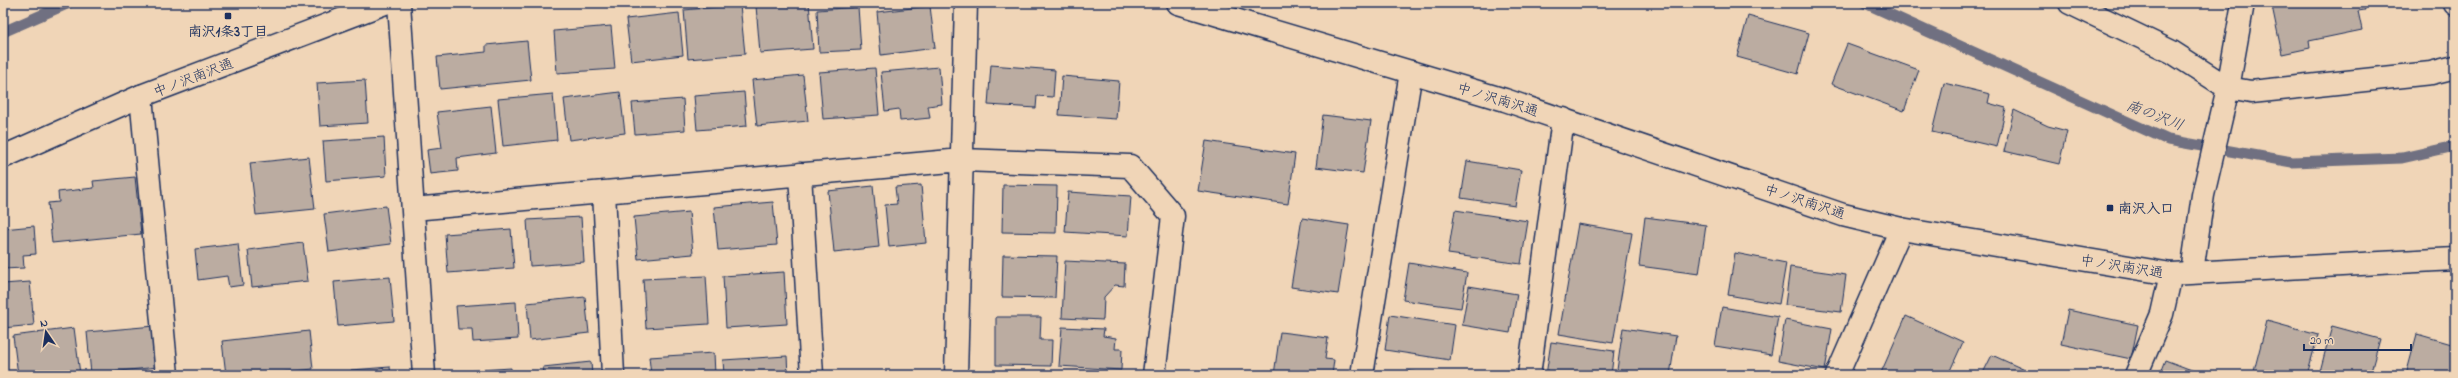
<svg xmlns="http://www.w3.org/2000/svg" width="2458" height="378" font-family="'Indie Flower','Klee One',sans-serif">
<rect width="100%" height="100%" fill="#f0d5b7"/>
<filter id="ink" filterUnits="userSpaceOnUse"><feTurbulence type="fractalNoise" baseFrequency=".025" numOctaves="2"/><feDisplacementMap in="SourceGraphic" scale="8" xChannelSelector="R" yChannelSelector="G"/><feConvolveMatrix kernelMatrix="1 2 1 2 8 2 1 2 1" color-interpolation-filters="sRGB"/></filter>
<g filter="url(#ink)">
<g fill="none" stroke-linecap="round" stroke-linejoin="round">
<!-- stream -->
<path stroke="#6f7081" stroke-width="11" d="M1865 3 2168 140 2292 162 2402 158 2455 146
M3 32 69 3"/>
</g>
<!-- building -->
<path fill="#bbaca1" stroke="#1b2f5e" d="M791 3H809L813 49 760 53 756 6Z
M2286 3H2364L2365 10 2358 11 2362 30 2309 41 2310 48 2282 54 2272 6Z
M740 5 745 54 688 59 684 10Z
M930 6 935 48 881 55 877 12Z
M858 7 861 50 819 52 817 10Z
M679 13 683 55 631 61 626 19Z
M1748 16 1809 33 1798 74 1737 57Z
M611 26 615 69 557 73 554 31Z
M527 41 531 80 440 89 437 57 486 52V45Z
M1847 44 1919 70 1904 111 1831 84Z
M991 65 1055 70 1053 97 1037 96 1036 108 988 105Z
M939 67 942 104 928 106 930 118 900 121 899 109 885 111 881 72Z
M875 68 879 115 823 119 819 72Z
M803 75 808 121 757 126 752 80Z
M1062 76 1119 81 1116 119 1059 115Z
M365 80 368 123 320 126 317 83Z
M1944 83 1990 94 1988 103 2006 108 1997 147 1932 132Z
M620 92 625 133 569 140 564 99Z
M744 92 747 126 697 130 694 96Z
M553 94 557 140 503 146 498 99Z
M683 99 685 130 635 134 632 103Z
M491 106 496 153 457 158 458 171 430 174 427 150 442 148 437 112Z
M2014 110 2048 126 2067 131 2059 164 2004 151Z
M1323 115 1371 121 1363 173 1316 167Z
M384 137 386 176 326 181 323 141Z
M1206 141 1295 154 1288 204 1198 191Z
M309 157 315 209 256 215 250 163Z
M1467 161 1521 170 1515 206 1461 198Z
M135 177 141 234 52 243 48 203 59 202 58 192 94 188 93 181Z
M921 185 926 243 889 247 885 205 897 204 895 187Z
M1003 185 1057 186 1056 233 1002 232Z
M873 186 879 247 834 252 828 191Z
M1068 192 1131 196 1128 236 1065 232Z
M773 202 777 245 718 250 714 207Z
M386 206 391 244 329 252 324 214Z
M1455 210 1528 221 1521 264 1448 254Z
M689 212 693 254 638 259 634 217Z
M581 217 584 262 530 266 527 220Z
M1645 217 1706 225 1699 274 1639 266Z
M1302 218 1349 225 1338 294 1291 287Z
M1578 224 1632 233 1613 343 1559 334Z
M34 226 36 254 23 255 24 268 3 269V229Z
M511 229 514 268 448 273 445 234Z
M303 243 308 281 252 287 248 250Z
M238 244 243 285 229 287 227 276 198 280 195 249Z
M1735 253 1786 263 1779 304 1728 295Z
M1003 255 1057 256 1055 298 1002 297Z
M1065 261 1125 264 1124 286 1115 285 1104 297 1103 320 1062 318Z
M1409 263 1467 273 1461 308 1403 300Z
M1790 267 1846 275 1841 312 1785 305Z
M784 272 787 324 726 328 723 276Z
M706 276 709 324 646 328 643 279Z
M390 277 394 321 338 326 334 282Z
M30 282 34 325 3 328V284Z
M1469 286 1517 294 1510 333 1462 325Z
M585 297 589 333 530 340 527 303Z
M516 302 518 339 473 342 472 329H458L456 306Z
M1722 307 1778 317 1771 355 1715 346Z
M2068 310 2138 325 2131 359 2061 344Z
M1390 315 1455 325 1450 360 1385 350Z
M1906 316 1963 342 1948 375H1880Z
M996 317H1041L1040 340H1052L1051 366 996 365Z
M1785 320 1832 329 1825 370 1778 361Z
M2267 321 2318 335 2307 375H2253Z
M154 326 158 367 91 374 87 332Z
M2332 326 2380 339 2370 375H2319Z
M1062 327 1104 329 1103 336 1116 338 1115 349H1122L1121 370 1059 366Z
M74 328 80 374 18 375 13 336Z
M1623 328 1676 336 1670 375 1617 370Z
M309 331 313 369 261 375H226L222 341Z
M1280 332 1328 338 1325 359 1334 360 1332 375H1274Z
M2417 334 2455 345V375H2406Z
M1551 342 1614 351 1611 375H1546Z
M714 353 715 375H651L649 357Z
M1992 355 2036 375H1982Z
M787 356 788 375H724L723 360Z
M2165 360 2205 375H2159Z
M591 362 592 375H544L543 367Z
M390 367 391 375H351V370Z
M511 368V375H465V371Z
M1408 371 1432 375H1407Z"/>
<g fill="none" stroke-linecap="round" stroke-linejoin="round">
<defs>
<path id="minor" d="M399 3 424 375
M2070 3 2172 52 2228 88 2251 92 2431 73 2455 67
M2455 3V4
M141 96 167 375
M800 174 812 375
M604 192 613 375
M413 209 962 160 1130 166 1173 216 1154 375
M2192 272 2203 195 2228 88 2243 3
M956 375 966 3
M1362 375 1411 72
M1529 375 1563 119
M1837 375 1901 229
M2136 375 2162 314 2171 274"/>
<path id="tertiary" d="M1178 3 1505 100 1843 215 1901 229 2171 274 2455 259
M3 157 141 96 385 3"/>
</defs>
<!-- minor casing -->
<use href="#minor" stroke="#1b2f5e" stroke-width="25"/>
<!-- tertiary casing -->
<use href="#tertiary" stroke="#1b2f5e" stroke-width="25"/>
<!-- minor -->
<use href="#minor" stroke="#f0d5b7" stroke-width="22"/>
<!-- tertiary -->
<use href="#tertiary" stroke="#f0d5b7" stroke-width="22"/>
</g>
</g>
<!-- markers -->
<g fill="#1b2f5e" stroke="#f0d5b7" stroke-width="1.5">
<rect x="224" y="12" width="8" height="8" rx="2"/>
<rect x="2106" y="204" width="8" height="8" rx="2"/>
</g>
<g text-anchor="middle" stroke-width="3.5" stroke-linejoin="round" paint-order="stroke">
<!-- poi labels -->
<g font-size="14" font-weight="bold" fill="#1b2f5e" stroke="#f0d5b7">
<text x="228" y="36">南沢1条3丁目</text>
<text x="2118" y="213" text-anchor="start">南沢入口</text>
</g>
<!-- street labels -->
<g font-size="14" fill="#1b2f5e" stroke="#f0d5b7">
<text transform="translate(193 77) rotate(-21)" y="5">中ノ沢南沢通</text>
<text transform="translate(1498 99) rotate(17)" y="5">中ノ沢南沢通</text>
<text transform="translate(1805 201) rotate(18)" y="5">中ノ沢南沢通</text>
<text transform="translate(2122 266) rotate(9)" y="5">中ノ沢南沢通</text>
</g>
<!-- water labels -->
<g font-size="15" font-style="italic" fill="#37456a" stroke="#f0d5b7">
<text transform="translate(2155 115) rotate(21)" y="5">南の沢川</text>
</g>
</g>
<!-- margin -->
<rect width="2458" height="378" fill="none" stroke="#f0d5b7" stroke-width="16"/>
<rect x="8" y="8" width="2442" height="362" fill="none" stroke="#1b2f5e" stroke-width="1.5" filter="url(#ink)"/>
<!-- north arrow -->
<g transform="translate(46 332) rotate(347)" stroke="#f0d5b7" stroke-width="3" paint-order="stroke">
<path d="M0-3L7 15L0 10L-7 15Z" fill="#1b2f5e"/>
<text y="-6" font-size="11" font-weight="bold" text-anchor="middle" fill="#1b2f5e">N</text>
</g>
<!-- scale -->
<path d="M2304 344v6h107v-6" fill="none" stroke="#1b2f5e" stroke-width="2"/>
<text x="2310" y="344" font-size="12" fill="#1b2f5e" stroke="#f0d5b7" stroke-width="3" paint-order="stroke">20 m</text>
</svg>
